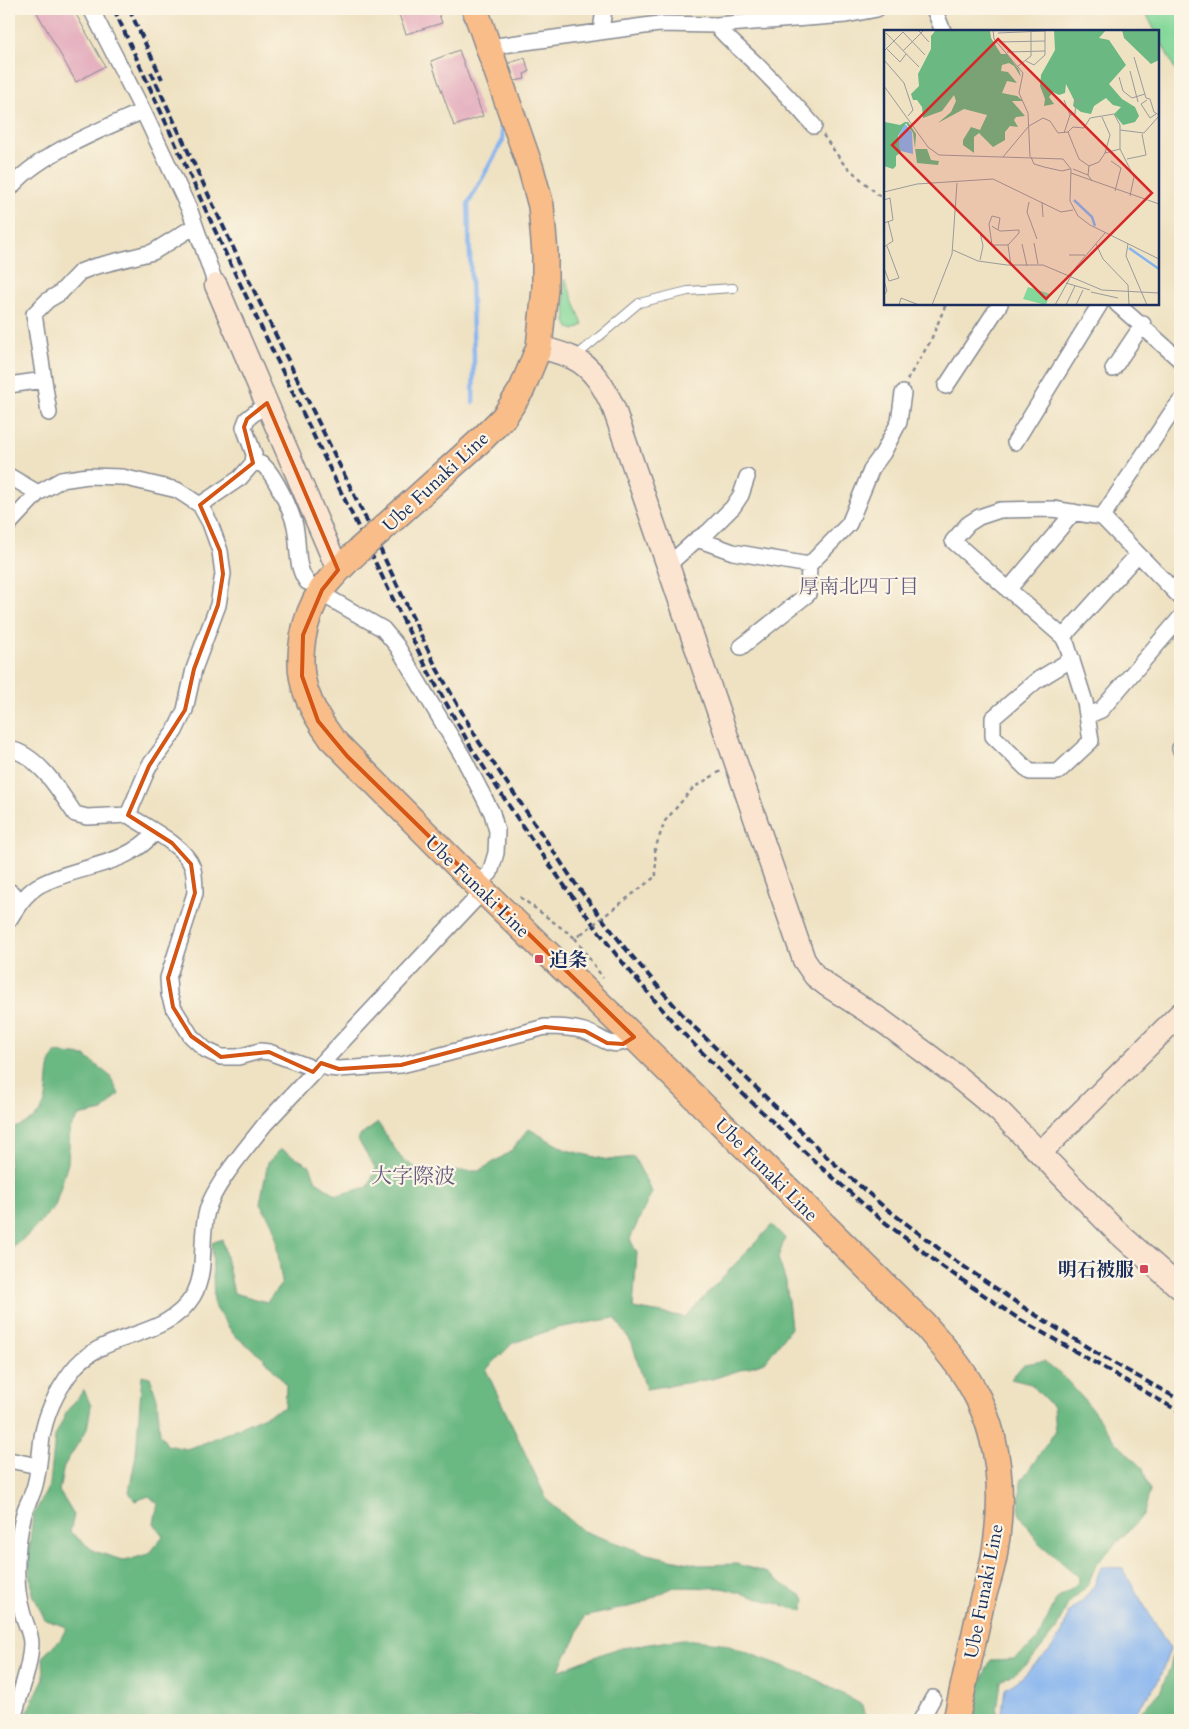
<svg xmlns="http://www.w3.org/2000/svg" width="1189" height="1729" font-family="Cardo,'Noto Serif JP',serif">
<rect width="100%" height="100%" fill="#fcf5e5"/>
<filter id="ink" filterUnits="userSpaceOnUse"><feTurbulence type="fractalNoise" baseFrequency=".02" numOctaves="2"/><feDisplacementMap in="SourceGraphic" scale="10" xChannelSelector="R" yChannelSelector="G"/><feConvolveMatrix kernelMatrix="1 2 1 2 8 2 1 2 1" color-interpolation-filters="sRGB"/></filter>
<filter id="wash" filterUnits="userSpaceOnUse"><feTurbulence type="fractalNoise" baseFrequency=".0096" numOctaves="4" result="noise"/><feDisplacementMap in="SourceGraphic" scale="20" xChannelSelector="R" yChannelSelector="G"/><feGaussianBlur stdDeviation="1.12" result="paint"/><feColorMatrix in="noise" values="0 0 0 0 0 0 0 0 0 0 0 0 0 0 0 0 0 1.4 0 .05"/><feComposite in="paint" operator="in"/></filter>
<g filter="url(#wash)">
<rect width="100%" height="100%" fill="#efe2c3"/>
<!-- green -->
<path fill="#84d89a" stroke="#50847c" d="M1144 9H1180V79L1158 36V31H1155Z
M564 280H566L583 325 575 330 569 328 566 322Z"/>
<!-- forest -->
<path fill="#6bb882" stroke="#437470" d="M55 1053 85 1056 110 1076 119 1094 103 1111 79 1116 70 1129 68 1163 55 1206 27 1236 9 1250V1128C16 1128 21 1126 27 1122 58 1108 40 1075 55 1053Z
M378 1123 401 1158 420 1171H479L510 1152 529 1129 566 1150 608 1160 634 1157 652 1192 630 1239 637 1253 633 1308 685 1317 772 1225 785 1238 778 1258 786 1282 791 1328 765 1362 712 1379 646 1389 632 1343 615 1318 557 1328 513 1343 486 1370 547 1500 583 1531 647 1554 699 1565 737 1564 767 1573 805 1599 803 1611 722 1588 674 1587 637 1605 584 1617 575 1640 558 1671 615 1649 683 1639 721 1643 810 1676 862 1705 865 1718 859 1720H27L26 1714 44 1678 43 1656 60 1640 67 1627 45 1620 33 1594 28 1559 33 1516 50 1484 55 1437 67 1411 84 1390 91 1406 87 1429 64 1466 59 1491 74 1515 70 1532 94 1551 125 1561 148 1554 163 1536 154 1523 158 1504 149 1496 135 1501 129 1492 136 1455 142 1375 150 1377 157 1398 160 1434 167 1445 186 1449 202 1444 285 1407 286 1385 263 1357 234 1335 214 1305 212 1243 222 1239 234 1293 267 1302 282 1283 274 1226 260 1204 268 1162 281 1149 310 1166 316 1181 337 1195 368 1187 376 1169 357 1138Z
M1044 1361 1061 1374 1089 1405 1116 1442 1143 1469 1150 1491 1143 1516 1097 1563 1087 1586 1068 1604 1056 1629 1028 1664 1001 1681 996 1720H975L979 1685 991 1660 1014 1659 1037 1641 1056 1600 1078 1583 1079 1577 1039 1543 1019 1513 1021 1481 1055 1432 1053 1407 1031 1384 1011 1379 1024 1364Z
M1180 1641V1720H1134L1161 1690 1170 1668 1176 1643Z"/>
<!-- water -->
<path fill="#85b4ef" stroke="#5072a6" d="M1101 1567 1122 1568 1170 1649 1158 1682 1130 1720H1001L1005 1689 1019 1680 1050 1650 1062 1633 1069 1612 1084 1599 1094 1586Z"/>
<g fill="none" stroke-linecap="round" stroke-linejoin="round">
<!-- stream -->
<path stroke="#85b4ef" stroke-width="4.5" d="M462 9 465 17
M473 403 474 356 468 204 503 140 500 117"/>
</g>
<g id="blocks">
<!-- building -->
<path fill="#e5b1c0" d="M35 9H73L105 66 76 82Z
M397 9H437L442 23 406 34Z
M459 50 483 116 454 126 431 61Z
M525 58 529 72 524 74 525 79 515 81 509 63Z"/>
</g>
</g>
<g filter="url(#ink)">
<use href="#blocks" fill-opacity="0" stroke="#858890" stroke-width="1"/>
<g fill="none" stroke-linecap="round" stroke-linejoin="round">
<defs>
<path id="lane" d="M575 357 639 303 688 291 733 288"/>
<path id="street" d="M91 9 143 111 190 211 216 285
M934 9 943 31
M716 25C729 41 744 52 758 66 777 85 796 105 814 126
M601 31 604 9
M488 47 659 24 716 25 846 15 877 9
M9 190C35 155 103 129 143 111
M1117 304 1180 360
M1113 369 1143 324
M9 385 44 380
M946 386 1000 304
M49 413 34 314 48 300 60 293 80 272 93 267 153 252 195 226
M1015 442 1100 304
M253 463C256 464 259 463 261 464 272 469 290 509 294 522 300 542 294 565 307 582
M9 476 38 493 61 480 88 476 122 477 177 490 200 505 210 523 220 551 223 574 218 605 194 669 185 710 175 731 149 766 128 815C146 827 184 845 192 866 195 874 195 884 195 893L168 978 169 994 173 1007 191 1036 206 1050 221 1057H238L260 1051 269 1052 307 1066 313 1072
M200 505 240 478 253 463 254 454 244 427 247 419 267 403
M1102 517 1172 412 1180 402
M9 524 38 493
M697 539 733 552 809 565
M667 566 697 539 708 532 733 507 741 495 747 477
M1008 590 1074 512
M329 598 383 629 397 646 463 757 492 813 497 831 496 853 490 873 477 885
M1063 637 1138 554
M741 647 808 594 809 565 849 524 872 468 883 453 899 422 903 393
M1072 659 1036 681 993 718V736L1030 772H1058L1091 741 1085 702 1067 645 1063 637 953 541 968 524 979 517 1000 510 1053 509 1102 517 1180 597
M1087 716 1101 710 1180 618
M9 749C38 754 60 792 75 814L87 817 128 815
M1180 749V748
M9 891 21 900
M9 920C17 907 25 894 38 886 75 865 126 868 155 832
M321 1063 328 1068 339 1069 401 1065 438 1056 545 1027C558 1027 571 1027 584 1031 606 1038 609 1052 634 1037
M9 1460 38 1466
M13 1720C19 1695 30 1670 31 1643 31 1633 24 1621 22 1611 19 1600 17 1588 17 1577 16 1555 19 1531 25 1510 28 1502 33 1494 35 1485 39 1470 40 1453 42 1437 46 1413 57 1391 71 1372 102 1329 165 1342 193 1296 208 1271 199 1238 207 1211 214 1185 248 1146 265 1124L483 891
M921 1720 933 1698"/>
<path id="secondary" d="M216 285 338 570
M539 347C550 350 562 353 573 358 594 368 605 389 614 409L804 960 815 976 828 986 881 1020 954 1074 999 1111 1115 1230 1180 1288
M1040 1153 1180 1014"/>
<path id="primary" d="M475 9 531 169 541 206 545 254V289L539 347 522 389 504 417 481 440
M359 550C346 562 333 575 322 589 303 617 295 660 306 692 312 710 321 724 332 739L477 885 634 1037 924 1324C941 1344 959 1364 972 1387 1002 1439 1004 1500 994 1557 991 1573 985 1589 981 1605 973 1643 964 1682 956 1720"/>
</defs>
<!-- lane casing -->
<use href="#lane" stroke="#858890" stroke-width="10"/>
<!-- street casing -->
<use href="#street" stroke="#858890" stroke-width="18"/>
<!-- secondary casing -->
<use href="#secondary" stroke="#858890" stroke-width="25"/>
<!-- primary casing -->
<use href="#primary" stroke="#858890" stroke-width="28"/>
<!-- path -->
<path stroke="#858890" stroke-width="2.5" stroke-dasharray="4 4" stroke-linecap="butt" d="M823 135 843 163 885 201
M907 380 930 342 946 304
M656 876 655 849 665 821 693 788 721 771
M520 897 575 938 581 934
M575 938 603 978"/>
<!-- lane -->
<use href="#lane" stroke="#fff" stroke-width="8"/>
<!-- street -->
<use href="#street" stroke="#fff" stroke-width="15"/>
<!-- secondary -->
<use href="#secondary" stroke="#fce5d0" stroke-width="22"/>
<!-- primary -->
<use href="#primary" stroke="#f8bd89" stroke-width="25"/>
<!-- rail -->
<path stroke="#1b2f5e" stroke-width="4" stroke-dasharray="8 4" stroke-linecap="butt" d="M114 9 229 261 428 671 472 749 519 821 566 888 618 957 679 1029 742 1093 821 1167 878 1217 943 1267 1019 1319 1180 1412
M129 9 162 79
M151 72 238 258 364 515 436 667 479 742 577 886 625 948 687 1020 828 1158 883 1206 950 1257 1026 1309 1103 1357 1180 1400"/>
<defs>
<path id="primary-bridge" d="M359 550 481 440"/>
</defs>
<!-- primary-bridge casing -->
<use href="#primary-bridge" stroke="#858890" stroke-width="28" stroke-linecap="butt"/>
<!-- path-bridge -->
<path stroke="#858890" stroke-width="2.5" stroke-dasharray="4 4" stroke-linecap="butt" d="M581 934 656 876"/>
<!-- primary-bridge -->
<use href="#primary-bridge" stroke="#f8bd89" stroke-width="25"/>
</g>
</g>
<!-- marked area -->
<path fill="none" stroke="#d45514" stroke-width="4" stroke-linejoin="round" d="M267 403 338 570 322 590 303 635 302 676 318 721 347 756 634 1037 623 1044 607 1043 585 1031 545 1027 401 1065 339 1069 321 1063 313 1072 269 1052 221 1057 191 1036 173 1007 168 978 195 893 191 864 172 843 128 815 149 766 185 710 194 669 218 605 223 574 220 551 200 505 253 463 244 427 247 419Z"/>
<!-- markers -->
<g fill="#d1495b" stroke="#fcf5e5" stroke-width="2">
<rect x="534" y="954" width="10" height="10" rx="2.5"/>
<rect x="1139" y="1264" width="10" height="10" rx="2.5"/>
</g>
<g text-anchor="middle" stroke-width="4.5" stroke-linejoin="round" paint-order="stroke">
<!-- street labels -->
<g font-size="19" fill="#1b2f5e" stroke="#fcf5e5">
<text transform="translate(435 481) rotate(-43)" y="7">Ube Funaki Line</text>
<text transform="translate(478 886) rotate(44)" y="7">Ube Funaki Line</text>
<text transform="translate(767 1169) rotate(45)" y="7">Ube Funaki Line</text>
<text transform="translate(983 1591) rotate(-79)" y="7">Ube Funaki Line</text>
</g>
<!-- poi labels -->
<g font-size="19" font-weight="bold" fill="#1b2f5e" stroke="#fcf5e5" text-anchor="start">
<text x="549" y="966">迫条</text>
<text x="1134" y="1276" text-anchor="end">明石被服</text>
</g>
<!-- neighbourhood labels -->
<g font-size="20" fill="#625c80" stroke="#fcf5e5">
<text x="859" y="593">厚南北四丁目</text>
</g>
<!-- quarter labels -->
<g font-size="21" fill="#625c80" stroke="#fcf5e5">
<text x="413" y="1183">大字際波</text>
</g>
</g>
<!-- overview -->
<g transform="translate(884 30)">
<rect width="275" height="275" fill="#efe2c3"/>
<path d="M144 257 166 264 162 275 139 269Z" fill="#84d89a"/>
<path d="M52 0H106L107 8 117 24H123L135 40 137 47 130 36 125 33 118 35 117 41 124 42 133 53 123 51 118 63 133 66 139 71H128L141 86 132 87 130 90 134 97 126 96 121 102V110L109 117 95 103 90 107V123L79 115V110L87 97 96 100 103 85 80 79 54 93 67 82 72 71 70 65 58 81 39 88 38 77 33 70H29L27 64 35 56 34 44 47 19V6ZM170 0H222L215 8 225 10 242 35 225 54 238 69 251 77 255 86 251 92 239 95 230 84 237 77 229 75 222 68 210 76 207 84 197 82 189 76 190 70 182 54 181 63 175 65 169 62 165 67 170 74 160 76 161 69 156 56 157 45 171 20ZM275 0V30L267 34 240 8 238 0ZM1 92 16 95 21 92H24L32 104 31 119H43L47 130 55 131 54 135 33 133 29 103 22 93 14 106 17 122 12 126V136L9 139 0 136Z" fill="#6bb882"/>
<path d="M21 94 28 102 29 124 17 121 15 117V105Z" fill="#85b4ef"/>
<path fill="none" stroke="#85b4ef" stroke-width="2.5" d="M190 170 208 187 211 196M245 218 275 239"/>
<path fill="none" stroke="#9a9a9b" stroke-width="1" d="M34 0 45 12M109 0 110 9 139 43 135 63 144 83 146 127M19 2 41 25M2 3 35 37M114 3 161 1M115 12 161 11M2 18 16 32 22 24M0 21 19 2M19 21 40 0M123 22 161 21M250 27 262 68 266 69 270 82 275 85M0 30 20 53 29 80 24 86M142 31 150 35 161 25V0M134 36 147 26V1M246 41 254 72M235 47 239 61 248 68 261 64M0 56 44 117 55 125 179 129 187 139 186 171 194 186 206 195 275 229M180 70 186 85 180 103M263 70 257 74 266 88 272 84M186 85 191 84 192 70H198M218 87 226 105 221 123M145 96 159 88 166 91 174 103 184 102 195 129 205 136 215 132 221 123 236 119M236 100 260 103 275 86M184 102 189 97 200 98 206 88 230 84 236 95V119L250 147 246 166M119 127 144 97M147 127 150 134 160 137 178 141 186 139M243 129 262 125 258 104M227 131 237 138 231 161M205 136 204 145 208 151M189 139 204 145M187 143 275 174M0 162 33 154 109 149 177 182 189 180M0 170 6 168 9 190 0 193M145 172 143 182 153 209M158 172 159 187M108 196 109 197 116 201H117L135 200V203L124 215H108L105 194 108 186 116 188 114 200M150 213 154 234M138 214 143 236M212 214 219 229 244 255 245 275M244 214 242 226 263 275M124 215 127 236M0 217 9 211 4 191M69 220 94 231 123 235H159L218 260 275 263M185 225H201M96 230 99 216 96 202M0 238 5 251 15 248 3 216M0 250 3 261 0 265M182 253 206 260M207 262 234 268M15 275 17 268 35 275M48 275 68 224 73 153M171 275 192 237 221 203M182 275 191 256M192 275 199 260"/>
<path fill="#d62828" fill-opacity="0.15" stroke="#d62828" stroke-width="2.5" d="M114 9 268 163 162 269 8 115Z"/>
<rect width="275" height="275" fill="none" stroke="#1b2f5e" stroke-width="2.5"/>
</g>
<!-- margin -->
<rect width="1189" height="1729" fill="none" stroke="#fcf5e5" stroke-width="30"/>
</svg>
